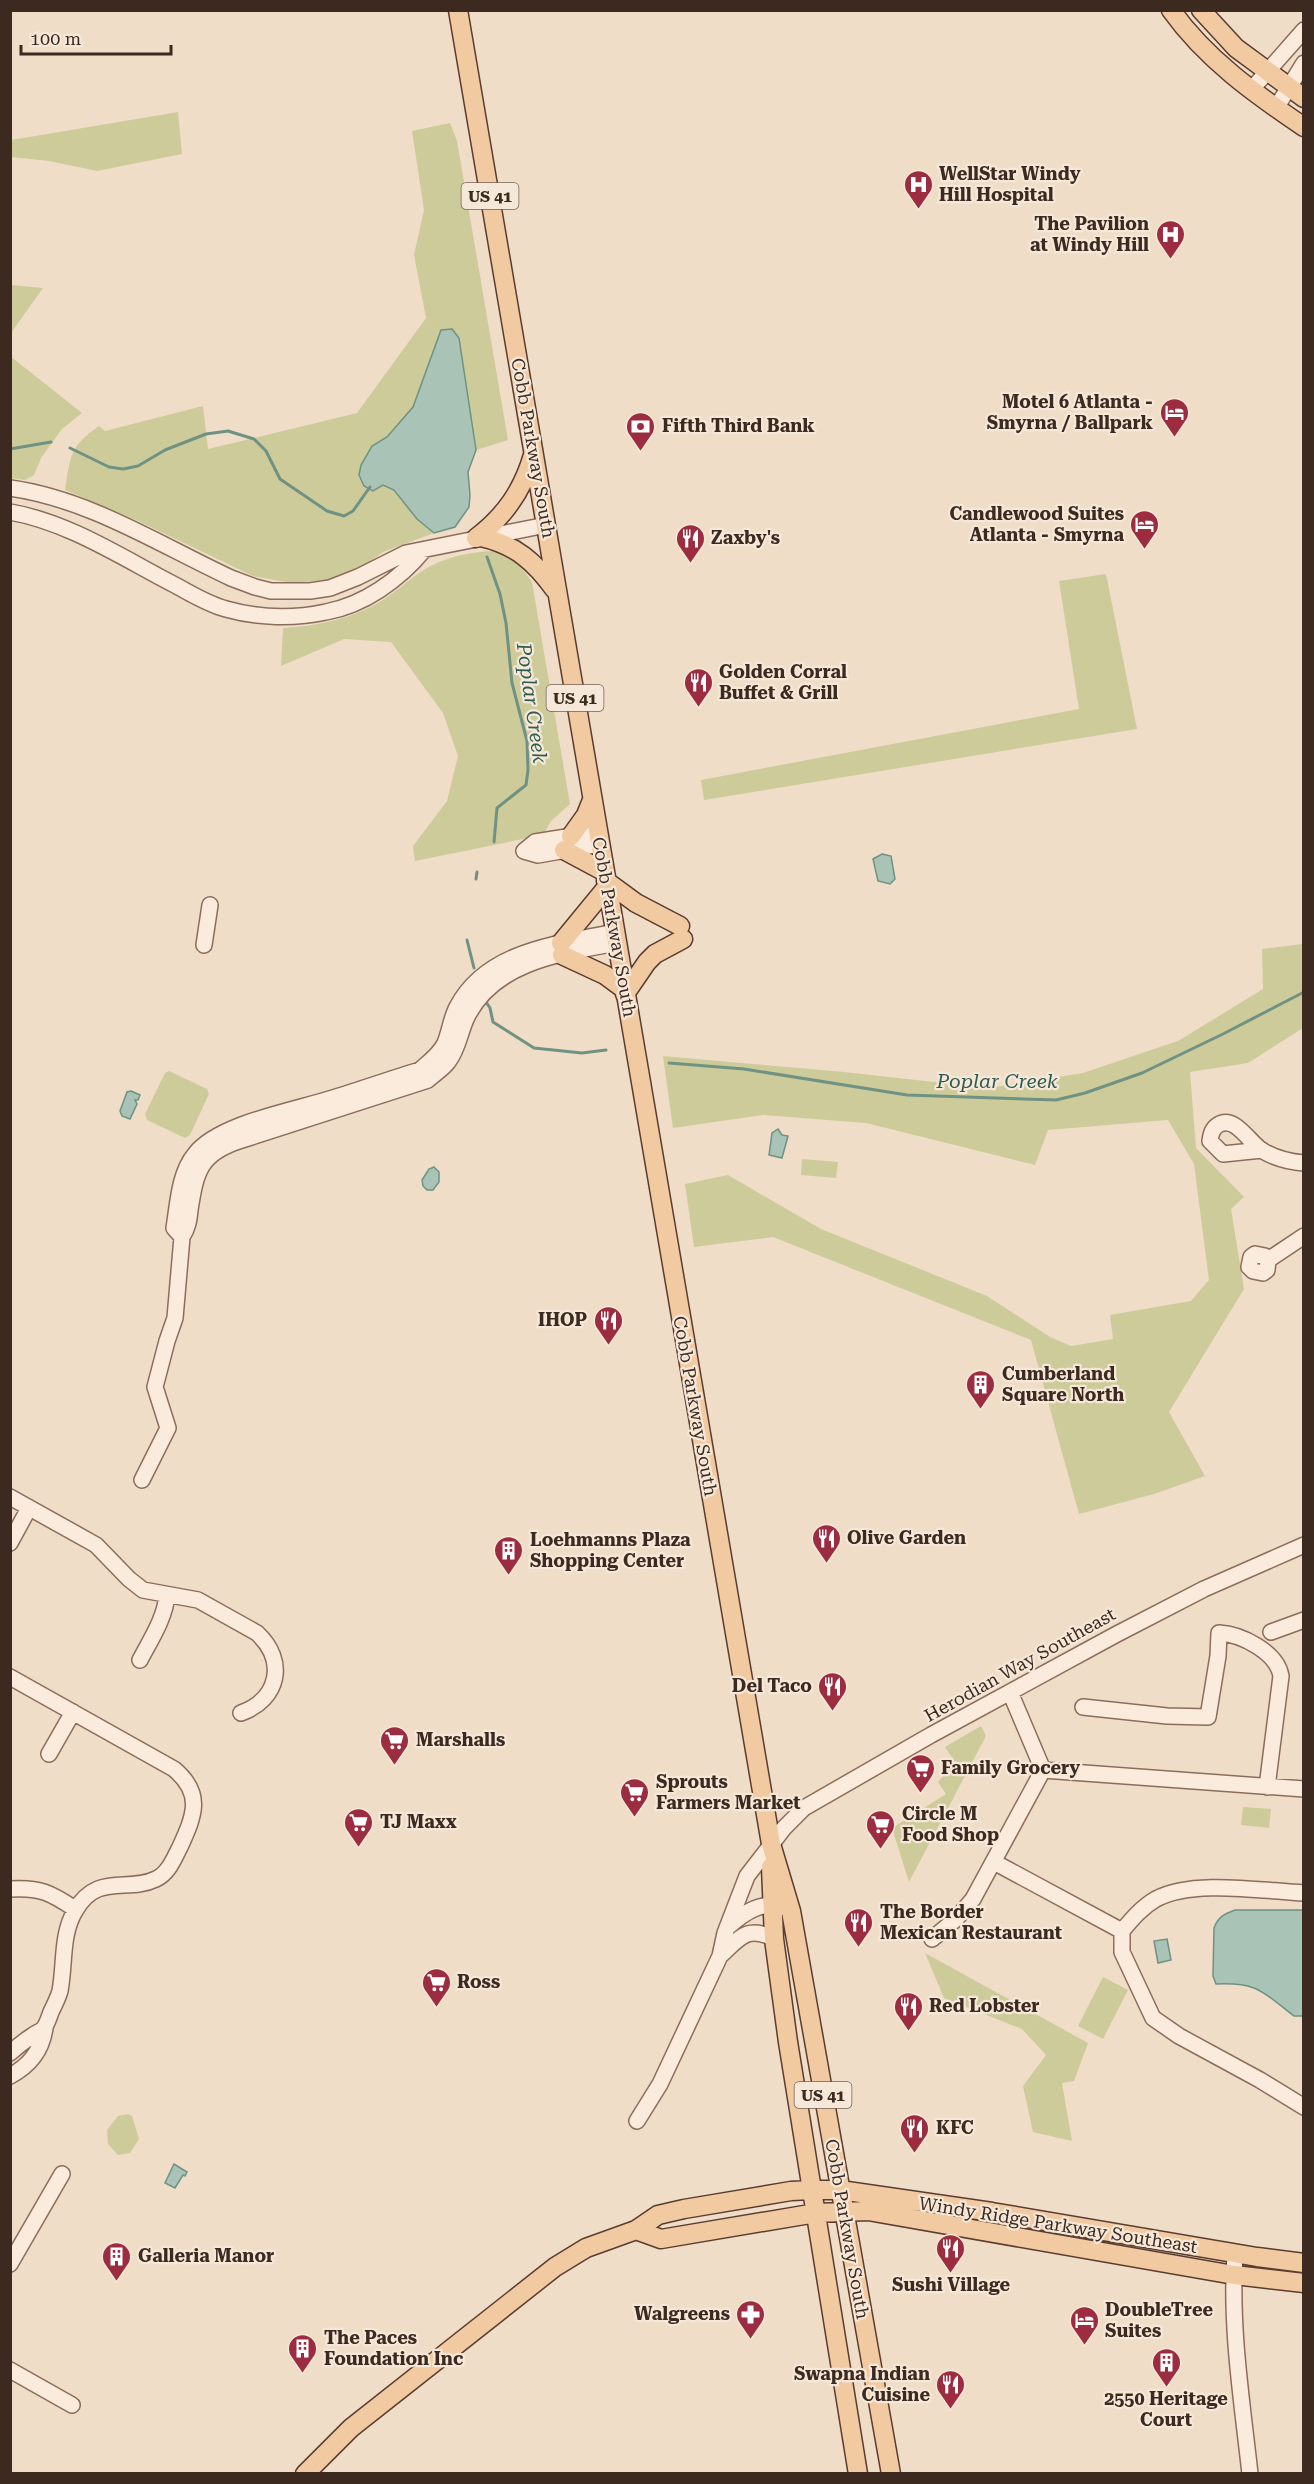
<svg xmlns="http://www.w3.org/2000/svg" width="1314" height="2484" font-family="'Roboto Serif',serif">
<rect width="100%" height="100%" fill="#efddc8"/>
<!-- green -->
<path fill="#cecb9b" d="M178 112 182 154 97 171 49 161 11 157V140Z
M450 123 457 141 508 440 476 450 459 338 441 330 413 407 387 437 372 447 383 485 394 490 417 519 434 533 383 552 357 571 329 580 291 583 253 576 136 520 65 490C71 455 69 447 99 426L105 431 203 406 208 449 357 413 426 318 414 255 424 210 412 131Z
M11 285 43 288 11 333 10 285Z
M10 356 82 413 62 429 41 458 34 475 25 480 11 478Z
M494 551C514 556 520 565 532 582L570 804 551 821 543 835 415 861 413 846 447 801 458 756 443 713 391 642 344 639 281 666 283 628C317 626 352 619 381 601 395 593 406 582 419 573 440 558 468 552 494 551Z
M1106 574 1137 729 704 800 701 780 1079 709 1059 581Z
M1303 944V1028L1248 1063 1190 1072 1196 1148 1244 1197 1231 1209 1244 1289 1169 1412 1205 1476 1154 1494 1079 1514 1031 1340 773 1237 694 1247 685 1184 728 1175 821 1229 987 1296 1050 1337 1071 1346 1113 1339 1110 1315 1191 1301 1209 1280 1194 1164 1168 1120 1048 1130 1035 1165 866 1123 763 1115 673 1128 663 1056 844 1072 988 1088 1083 1073 1178 1041 1263 989 1262 949Z
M169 1071 207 1089 209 1094 190 1135 185 1138 147 1120 145 1114 165 1073Z
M802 1159 838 1162 836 1178 801 1175Z
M981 1726 986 1736 909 1882 892 1828 946 1794 938 1782 955 1762 945 1747Z
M1243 1807 1271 1809 1269 1828 1241 1825Z
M925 1953 1088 2043 1074 2081 1062 2083 1072 2141 1033 2132 1023 2086 1046 2055 1022 2029 944 1998Z
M1103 1977 1128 1990 1103 2039 1078 2026Z
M128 2114 132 2116 139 2139 130 2153 118 2155 108 2144 107 2130 118 2116Z"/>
<!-- water -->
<path fill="#a9c3b7" stroke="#6f9283" stroke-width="1.5" d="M452 329 459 338 476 450 468 472 470 495 469 507 455 527 434 533 417 519 394 490 383 485 373 491 364 486 359 475 361 465 372 446 387 437 413 407 441 330Z
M882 854 891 856 895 879 890 884 878 881 873 859Z
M131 1091 140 1095 138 1100H135L137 1104 130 1119 122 1116 120 1111 127 1092Z
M778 1129 782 1135 788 1136 782 1158 769 1155 772 1133Z
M434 1167 439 1172V1182L433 1190H427L423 1186 422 1180 429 1169Z
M1235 1910H1303V2016H1294C1263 1992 1258 1982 1216 1984L1213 1976 1214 1928C1218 1917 1224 1914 1235 1910Z
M1167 1939 1171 1960 1158 1963 1154 1941Z
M174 2164 187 2172 185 2176 183 2175 175 2188 165 2183Z"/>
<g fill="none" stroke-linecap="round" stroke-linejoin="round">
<!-- stream -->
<path stroke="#6f9283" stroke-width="3" d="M70 448 109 467 123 469 138 466 165 450 206 434 228 431 254 439 266 451 280 479 327 511 344 516 353 511 370 487
M10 449 51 442
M487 557 500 594 506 623 512 683 527 741 528 770 526 785 497 808 494 842
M476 879 477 872
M467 940 474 968
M484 999 490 1008 493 1022 534 1048 582 1053 606 1050
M669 1063 744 1069 907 1095 1056 1100 1085 1093 1142 1073 1223 1034 1304 992"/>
<defs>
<path id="minor" d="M1251 90 1304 30
M1276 108 1304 63
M10 488C89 499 160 545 231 578L255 587 271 591H310L330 588 358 577 406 553 546 525
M10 512C68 522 121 557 173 584 190 593 207 604 226 609 258 618 294 619 326 612 364 605 399 580 424 550
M524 851 538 855 600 844
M524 851 535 842 598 832
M204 945 210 905
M1262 1150 1223 1154 1210 1141C1211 1134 1212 1129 1218 1125 1235 1114 1250 1144 1263 1151 1275 1158 1290 1162 1304 1163
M182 1237 174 1228C178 1204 179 1173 195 1154 219 1123 296 1110 333 1098 362 1089 391 1079 420 1070 429 1062 440 1054 445 1043 450 1031 451 1018 457 1007 487 950 558 944 615 932
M1268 1260 1265 1256 1255 1254 1251 1257 1249 1267 1253 1271 1263 1273 1267 1270 1268 1260 1304 1236
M142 1480 168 1428 155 1387 167 1341 175 1318 182 1237C188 1228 189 1220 190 1210 196 1171 200 1154 239 1141L428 1080C434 1074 443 1069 448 1062 459 1048 460 1030 468 1015 496 961 563 953 617 943
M10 1497 96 1545 129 1579 143 1590 198 1600 257 1633C287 1661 279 1699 241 1713
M10 1543 29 1508
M1271 1632 1304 1620
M140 1660C151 1639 165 1618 167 1595
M10 1677 174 1769C204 1794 194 1816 180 1847 174 1858 169 1873 156 1879 127 1893 97 1872 75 1911 61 1934 65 1965 60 1991 58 1998 54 2006 51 2012 49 2017 47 2025 43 2029 40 2032 35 2033 32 2036 24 2041 17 2047 10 2053
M1010 1692 1043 1770
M1083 1707 1167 1716 1208 1717 1218 1656 1219 1633C1241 1634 1277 1652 1281 1676L1267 1787
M49 1754 73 1712
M1043 1770 1304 1789
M994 1862 1122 1931
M10 1889C40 1887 51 1893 75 1909
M729 1926C745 1912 761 1901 783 1907
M1122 1931V1952L1153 2018 1179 2036 1260 2080 1304 2107
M1122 1931C1132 1919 1142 1907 1156 1899 1193 1879 1262 1891 1304 1893
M932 1939 956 1919 973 1899 1043 1770
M720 1956C739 1939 747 1924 774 1939
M10 2076C29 2066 42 2050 45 2028
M637 2121 660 2084 720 1956 725 1933 747 1876 784 1828 804 1808 931 1735 1117 1634 1204 1589 1304 1545
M1235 2254C1230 2327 1242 2401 1250 2474
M10 2264 62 2174
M10 2370 72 2405"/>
<path id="major" d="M458 10 771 1844 791 1911 891 2474
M1171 10C1206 59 1255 94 1304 127
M1201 10 1236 48 1304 98
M481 537C516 545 535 562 555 590
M476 538C505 516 523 490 533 455
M571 836 586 815 592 800
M564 850 605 872
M606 881 636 903 680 926
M561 943 607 887
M562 955 605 975 624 989
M625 994 647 962 655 954 683 939
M771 1867 774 1939 788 2042 858 2474
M636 2230 661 2239 816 2213 868 2211 1234 2275 1304 2283
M305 2474 351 2428 555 2267 586 2248 636 2230 658 2215 684 2209 791 2191 812 2190H840L992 2212 1257 2257 1304 2263"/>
</defs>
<!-- minor casing -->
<use href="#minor" stroke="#8c6d5c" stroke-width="18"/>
<!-- major casing -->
<use href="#major" stroke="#5a3c30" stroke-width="21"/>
<!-- minor -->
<use href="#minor" stroke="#faebdc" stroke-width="15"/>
<!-- major -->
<use href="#major" stroke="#f2caa1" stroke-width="18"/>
</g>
<!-- icons -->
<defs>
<symbol id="hospital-pin" viewBox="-11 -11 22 30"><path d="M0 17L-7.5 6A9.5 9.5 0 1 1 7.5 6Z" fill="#9c2c40" stroke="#f6e8d8"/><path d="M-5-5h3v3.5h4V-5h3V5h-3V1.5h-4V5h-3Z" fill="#fff"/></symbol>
<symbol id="hotel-pin" viewBox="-11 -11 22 30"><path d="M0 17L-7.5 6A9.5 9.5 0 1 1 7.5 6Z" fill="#9c2c40" stroke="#f6e8d8"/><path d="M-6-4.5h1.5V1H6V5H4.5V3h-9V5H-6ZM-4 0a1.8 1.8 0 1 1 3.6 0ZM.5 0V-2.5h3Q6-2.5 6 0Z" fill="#fff"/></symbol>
<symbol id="bank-pin" viewBox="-11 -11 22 30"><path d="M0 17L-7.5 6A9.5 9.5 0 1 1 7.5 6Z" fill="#9c2c40" stroke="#f6e8d8"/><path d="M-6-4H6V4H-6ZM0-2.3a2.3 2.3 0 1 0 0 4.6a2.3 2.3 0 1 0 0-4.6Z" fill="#fff"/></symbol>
<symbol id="restaurant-pin" viewBox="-11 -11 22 30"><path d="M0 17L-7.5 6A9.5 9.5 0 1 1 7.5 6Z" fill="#9c2c40" stroke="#f6e8d8"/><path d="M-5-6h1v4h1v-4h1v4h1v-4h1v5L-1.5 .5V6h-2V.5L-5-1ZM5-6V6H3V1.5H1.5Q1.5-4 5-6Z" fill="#fff"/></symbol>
<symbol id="building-pin" viewBox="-11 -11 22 30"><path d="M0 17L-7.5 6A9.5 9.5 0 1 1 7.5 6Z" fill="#9c2c40" stroke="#f6e8d8"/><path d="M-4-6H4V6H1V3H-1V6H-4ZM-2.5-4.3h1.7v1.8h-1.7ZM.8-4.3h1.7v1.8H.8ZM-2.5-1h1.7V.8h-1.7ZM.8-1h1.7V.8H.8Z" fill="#fff"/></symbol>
<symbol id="supermarket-pin" viewBox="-11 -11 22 30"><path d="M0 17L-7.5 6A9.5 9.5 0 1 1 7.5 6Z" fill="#9c2c40" stroke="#f6e8d8"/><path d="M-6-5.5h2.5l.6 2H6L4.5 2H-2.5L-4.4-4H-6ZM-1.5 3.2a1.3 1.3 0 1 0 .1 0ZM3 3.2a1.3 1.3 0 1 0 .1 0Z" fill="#fff"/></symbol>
<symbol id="pharmacy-pin" viewBox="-11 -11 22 30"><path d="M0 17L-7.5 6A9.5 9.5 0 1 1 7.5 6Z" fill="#9c2c40" stroke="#f6e8d8"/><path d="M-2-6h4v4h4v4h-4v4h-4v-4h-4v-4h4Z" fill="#fff"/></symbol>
</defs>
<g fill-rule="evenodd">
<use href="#hospital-pin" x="902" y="168" width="33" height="45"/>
<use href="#hospital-pin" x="1154" y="218" width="33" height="45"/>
<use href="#hotel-pin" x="1158" y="396" width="33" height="45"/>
<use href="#bank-pin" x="624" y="410" width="33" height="45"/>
<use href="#hotel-pin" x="1128" y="508" width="33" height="45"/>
<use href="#restaurant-pin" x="674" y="522" width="33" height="45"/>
<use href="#restaurant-pin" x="682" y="666" width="33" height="45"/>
<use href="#restaurant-pin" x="592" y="1304" width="33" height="45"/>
<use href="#building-pin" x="964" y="1368" width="33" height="45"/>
<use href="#restaurant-pin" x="810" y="1522" width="33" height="45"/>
<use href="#building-pin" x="492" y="1534" width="33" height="45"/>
<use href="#restaurant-pin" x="816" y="1670" width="33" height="45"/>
<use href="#supermarket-pin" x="378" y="1724" width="33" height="45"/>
<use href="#supermarket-pin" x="904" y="1752" width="33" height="45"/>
<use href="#supermarket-pin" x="618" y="1776" width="33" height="45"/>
<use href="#supermarket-pin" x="342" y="1806" width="33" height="45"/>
<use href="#supermarket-pin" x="864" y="1808" width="33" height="45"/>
<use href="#restaurant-pin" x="842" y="1906" width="33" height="45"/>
<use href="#supermarket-pin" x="420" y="1966" width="33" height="45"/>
<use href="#restaurant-pin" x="892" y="1990" width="33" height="45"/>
<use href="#restaurant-pin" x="898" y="2112" width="33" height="45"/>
<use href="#restaurant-pin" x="934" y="2232" width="33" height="45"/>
<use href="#building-pin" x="100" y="2240" width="33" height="45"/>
<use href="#pharmacy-pin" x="734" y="2298" width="33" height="45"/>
<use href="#hotel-pin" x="1068" y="2304" width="33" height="45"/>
<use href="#building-pin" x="286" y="2332" width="33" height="45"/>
<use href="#building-pin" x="1150" y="2346" width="33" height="45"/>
<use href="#restaurant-pin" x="934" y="2368" width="33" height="45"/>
</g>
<g text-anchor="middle" stroke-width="4.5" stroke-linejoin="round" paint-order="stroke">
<!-- shield labels -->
<g fill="#f6e8d8" stroke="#746257" stroke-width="1.5">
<rect x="461.5" y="183" width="57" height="26" rx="4.5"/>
<rect x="546.5" y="685" width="57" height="26" rx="4.5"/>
<rect x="794.5" y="2082" width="57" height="26" rx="4.5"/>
</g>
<g font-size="16" font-weight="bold" fill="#3c2920">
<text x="490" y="202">US 41</text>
<text x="575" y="704">US 41</text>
<text x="823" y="2101">US 41</text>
</g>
<!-- poi labels -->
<g font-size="18" font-weight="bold" fill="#3c2920" stroke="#f6e8d8" text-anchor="start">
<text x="939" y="180">WellStar Windy<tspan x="939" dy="21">Hill Hospital</tspan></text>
<text x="1149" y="230" text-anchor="end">The Pavilion<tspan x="1149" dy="21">at Windy Hill</tspan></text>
<text x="1153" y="408" text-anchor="end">Motel 6 Atlanta -<tspan x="1153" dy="21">Smyrna / Ballpark</tspan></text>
<text x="662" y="432">Fifth Third Bank</text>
<text x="1124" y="520" text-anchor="end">Candlewood Suites<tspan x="1124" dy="21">Atlanta - Smyrna</tspan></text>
<text x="711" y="544">Zaxby's</text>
<text x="719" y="678">Golden Corral<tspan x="719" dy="21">Buffet &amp; Grill</tspan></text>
<text x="587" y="1326" text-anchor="end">IHOP</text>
<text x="1002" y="1380">Cumberland<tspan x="1002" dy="21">Square North</tspan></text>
<text x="847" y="1544">Olive Garden</text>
<text x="530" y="1546">Loehmanns Plaza<tspan x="530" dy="21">Shopping Center</tspan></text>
<text x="812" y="1692" text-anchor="end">Del Taco</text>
<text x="416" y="1746">Marshalls</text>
<text x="941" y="1774">Family Grocery</text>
<text x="656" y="1788">Sprouts<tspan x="656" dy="21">Farmers Market</tspan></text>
<text x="902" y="1820">Circle M<tspan x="902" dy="21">Food Shop</tspan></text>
<text x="380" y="1828">TJ Maxx</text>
<text x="880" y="1918">The Border<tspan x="880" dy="21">Mexican Restaurant</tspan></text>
<text x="457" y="1988">Ross</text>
<text x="929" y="2012">Red Lobster</text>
<text x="936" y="2134">KFC</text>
<text x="138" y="2262">Galleria Manor</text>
<text x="951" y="2291" text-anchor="middle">Sushi Village</text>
<text x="1105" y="2316">DoubleTree<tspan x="1105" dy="21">Suites</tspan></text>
<text x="730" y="2320" text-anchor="end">Walgreens</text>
<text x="324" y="2344">The Paces<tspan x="324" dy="21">Foundation Inc</tspan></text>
<text x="930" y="2380" text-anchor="end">Swapna Indian<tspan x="930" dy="21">Cuisine</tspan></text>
<text x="1166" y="2405" text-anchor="middle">2550 Heritage<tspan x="1166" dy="21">Court</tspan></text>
</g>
<!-- street labels -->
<g font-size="18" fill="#3c2920" stroke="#f6e8d8">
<text transform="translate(533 448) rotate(80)" y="6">Cobb Parkway South</text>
<text transform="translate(614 927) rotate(80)" y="6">Cobb Parkway South</text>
<text transform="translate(695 1406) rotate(80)" y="6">Cobb Parkway South</text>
<text transform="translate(1020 1665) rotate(-29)" y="6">Herodian Way Southeast</text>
<text transform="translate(1058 2225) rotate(9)" y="6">Windy Ridge Parkway Southeast</text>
<text transform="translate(847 2229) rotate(80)" y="6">Cobb Parkway South</text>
</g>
<!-- water labels -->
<g font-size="20" font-style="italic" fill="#2f5c51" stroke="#f6e8d8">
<text transform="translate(532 703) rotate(82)" y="7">Poplar Creek</text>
<text x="997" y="1088">Poplar Creek</text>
</g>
</g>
<!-- border -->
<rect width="1314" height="2484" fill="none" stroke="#3c2920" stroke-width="24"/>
<!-- scale -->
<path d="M21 45v9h150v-9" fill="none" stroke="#3c2920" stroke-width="3"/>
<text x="30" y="45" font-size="18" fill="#3c2920" stroke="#f6e8d8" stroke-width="4.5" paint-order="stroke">100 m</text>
</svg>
